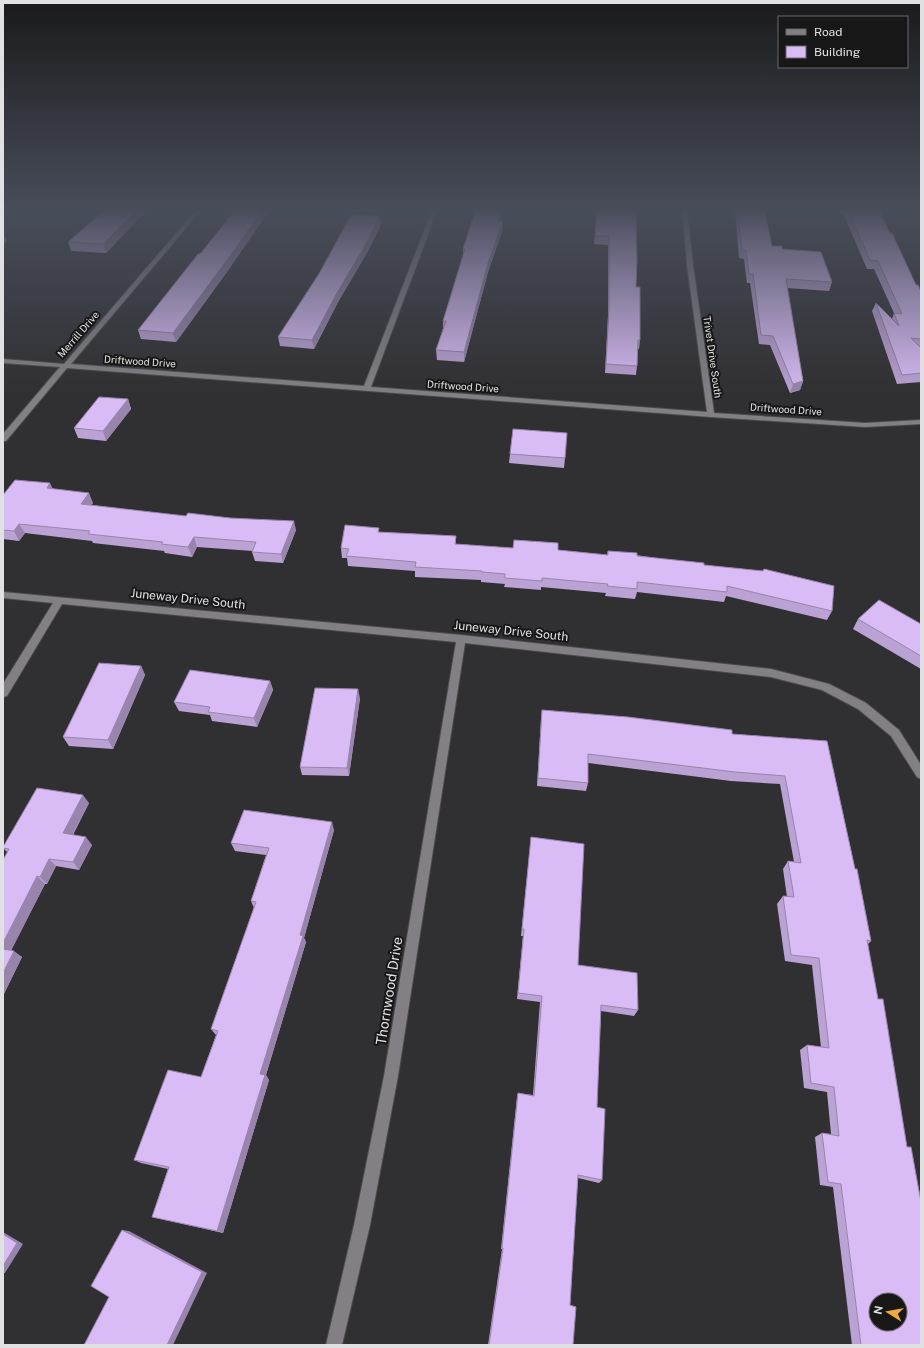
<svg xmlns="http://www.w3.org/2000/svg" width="924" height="1348" font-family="'Public Sans',sans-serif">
<rect width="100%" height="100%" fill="#302f31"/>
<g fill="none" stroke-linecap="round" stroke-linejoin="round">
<defs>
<path id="minor" d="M198 208H203L71 364 364 386 433 208H438L371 387 707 412 687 265 682 208H687L693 265 714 413 865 423 921 420V424L865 427 711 417 67 368 6 441H3V434L60 367 3 363V359L64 364Z
M3 592 461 635 771 669 829 684 866 703 899 730 921 765V779L917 777 891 736 858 709 822 690 771 677 465 643 398 1076 370 1225 342 1345H326L354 1225 384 1076 456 642 62 604 7 696 3 697V684L53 603 3 598Z"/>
</defs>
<!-- minor casing -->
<use href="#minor" stroke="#4c4b4d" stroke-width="2"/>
<!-- minor -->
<use href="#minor" fill="#828084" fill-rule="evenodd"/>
</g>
<!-- wall -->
<path fill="#bba2d4" d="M107 208H149L106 253 71 251 68 242Z
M732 208H764L772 246 782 249 832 282 829 291 787 288 803 381 800 390 790 393 770 345 759 344 750 283H747L744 259 739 258 735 212H733Z
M837 208H878L916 285 921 291V382L897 384 872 311 876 303 892 319 894 313 874 269H867L843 213H839Z
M597 210 636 287 640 340 639 349H638L637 366 636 375 605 373 608 315V245L594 244Z
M380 216 381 225 368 251 338 302 314 349 280 346 278 337Z
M500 221H503V229L488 272 464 362 437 360 436 350 443 329V321L463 255V249Z
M232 265 176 342 141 339 138 330Z
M128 399 131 409 106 441 78 438 74 428Z
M510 454 565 458 564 468 509 463Z
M53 489 93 503 91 505 296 530 283 563 255 561 252 552 253 551 197 547 192 557 165 553 164 551 93 543 92 541 25 533 19 541 3 539V495Z
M379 528V532L456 536V544L513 548 558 550 607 555 608 551 704 565 763 571 764 569 832 611 827 620 726 596 724 602 637 592 635 599 605 596 606 593 541 587V590L504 587 505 584 481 582V580L415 577V571L348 566 347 558H342L341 548Z
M858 619 921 624V669L853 629Z
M141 666 145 675 113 749 69 746 63 737Z
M270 681 273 690 257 727 212 721 210 715 179 711 174 702Z
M360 698 349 776 302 775 300 767Z
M542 710 732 734 827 741 871 941 868 944 921 1345H852L833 1187 820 1185 815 1137 822 1133 831 1134 827 1092 804 1088 800 1050 807 1045 821 1047 812 965 785 961 777 904 783 896 787 897 783 869 788 861 794 862 780 784 731 781 588 763V783L586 791 537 786 541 719Z
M89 803 73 835 92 845 79 870 56 866 47 884H45L11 950 22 957 3 996 7 852 3 848V847Z
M334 830 304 938 306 942 266 1075 269 1080 223 1233 152 1217 168 1169 141 1163 134 1160 201 1077 216 1035 211 1029 254 908 251 901 266 855 235 851 231 843Z
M531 837 578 965 638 1010 634 1016 601 1011 597 1107 602 1180 599 1183 578 1178 570 1305 573 1345H488L502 1249H501L517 1097 518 1093 533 1095 540 1002 517 999 523 936H521Z"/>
<!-- shaded-wall -->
<path fill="#9884ac" d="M139 208H149L106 253 103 244Z
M264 208H271L232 265 176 342 173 333Z
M502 208H504L498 229V221Z
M380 216 381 225 368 251 338 302 314 349 312 340 337 293Z
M503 221V229L488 272 464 362V352L488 263Z
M3 233 7 241 3 245Z
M803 381 800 390 790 393 793 384Z
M128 399 131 409 106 441 103 431Z
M50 483 55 493 47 488Z
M89 493 93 503 85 513 81 504Z
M294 521 296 530 283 563 281 554Z
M19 524 25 533 19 541 14 531Z
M194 537 197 547 192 557 188 547Z
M141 666 145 675 113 749 108 740Z
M270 681 273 690 257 727 254 718Z
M358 689 360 698 349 776 347 768Z
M83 795 89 803 69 841 63 833Z
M332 822 334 830 304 938 306 942 266 1075 269 1080 223 1233 217 1231 260 1074Z
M86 837 92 845 79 870 73 862Z
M49 859 56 866 47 884 40 877Z
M37 876 45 884 9 955 3 951V943Z
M14 951 22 957 3 996V973Z
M122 1230 129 1231 207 1273 173 1345H167Z
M3 1232 23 1244 5 1273H3Z"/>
<!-- building -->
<path fill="#d9bcf6" stroke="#9884ac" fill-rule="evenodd" d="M107 208H139L103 244 68 242Z
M237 208H264L230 256 173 333 138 330 198 254H200Z
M476 208H502L498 221H503L488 263 464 352 436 350 446 321H443L465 249H463Z
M603 208H635L634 213H636L637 259 636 287H640V340H638L637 366 606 364 609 307V236H595L597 210 603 211Z
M737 208H764L772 246H782V249L821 252 832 282 786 279 803 381 793 384 773 336 761 335 753 274H749L746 250H742Z
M847 208H878L890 233H892L916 285H918L921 291V339L911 338 921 348V373L902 375 876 303 899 326 894 313 902 314 878 261 870 260Z
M351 215 380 216 367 242 337 293 312 340 278 337 320 272Z
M99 397 128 399 103 431 74 428Z
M513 429 567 433 565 458 510 454Z
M15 480 50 483 47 488 89 493 81 504 186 516 188 513 230 518 294 521 281 554 252 552 256 542 194 537 188 547 161 544 163 542 88 534 90 531 19 524 14 531 3 530V495Z
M345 525 379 528 378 532 456 536 455 544 513 548 514 540 558 543V550L608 555V551L637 553V556L704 563V565L763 571 764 569 834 586 832 611 727 586V592L637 582V589L607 586 608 584 542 578V581L505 578V574L482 572V571L415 567 416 562 346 556 349 549 341 548Z
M879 600 921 624V656L858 619Z
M99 663 141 666 108 740 63 737Z
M190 670 270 681 254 718 208 712 210 707 174 702Z
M315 688 358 689 347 768 300 767Z
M542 710 628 717 732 730V734L827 741 855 869H857L871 941 867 940 878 999H883L907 1147H911L921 1202V1345H861L841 1184 828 1182 822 1133 839 1136 834 1087 811 1083 807 1045 829 1048 819 958 791 955 783 896 794 897 788 861 801 863 785 776 735 772 588 754V783L538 778ZM876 1300H900V1324H876Z
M37 788 83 795 63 833 86 837 73 862 49 859 40 877 37 876 3 943V860L9 849 3 848V847Z
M244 810 332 822 300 935 303 936 260 1074 265 1075 217 1231 152 1217 169 1167 134 1160 168 1070 201 1077 218 1031 211 1029 256 902 251 901 269 848 231 843Z
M531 837 584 844 578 965 637 973 638 1010 601 1005 597 1107 605 1109 602 1180 578 1175 570 1305 576 1307 573 1345H489L503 1248 502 1247 518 1093 534 1096 542 996 518 993 524 929H522Z
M3 949 14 951 3 973Z
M122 1230 202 1272 167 1345H84L109 1297 91 1286Z
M3 1234 17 1243 3 1266Z"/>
<!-- sky -->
<linearGradient id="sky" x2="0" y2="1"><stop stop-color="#1a1a1b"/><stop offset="0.53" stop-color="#484d5a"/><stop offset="1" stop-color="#484d5a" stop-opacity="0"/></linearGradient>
<rect width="924" height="396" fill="url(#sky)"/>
<g text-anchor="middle" stroke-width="4" stroke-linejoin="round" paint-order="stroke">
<!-- far-street labels -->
<g font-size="10" fill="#e1e0e2" stroke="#181718">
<text transform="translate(78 334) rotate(-49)" y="4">Merrill Drive</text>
<text transform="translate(713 357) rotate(82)" y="4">Trivet Drive South</text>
<text transform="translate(140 361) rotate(4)" y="4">Driftwood Drive</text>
<text transform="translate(463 386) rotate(4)" y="4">Driftwood Drive</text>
<text transform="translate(786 409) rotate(4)" y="4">Driftwood Drive</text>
</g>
<!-- street labels -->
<g font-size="12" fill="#e1e0e2" stroke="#181718">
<text transform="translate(188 599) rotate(6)" y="4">Juneway Drive South</text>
<text transform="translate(511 631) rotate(6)" y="4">Juneway Drive South</text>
</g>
<!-- near-street labels -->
<g font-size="14" fill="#e1e0e2" stroke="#181718">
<text transform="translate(389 991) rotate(-81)" y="5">Thornwood Drive</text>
</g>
</g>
<!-- border -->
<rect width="924" height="1348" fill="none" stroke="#e1e0e2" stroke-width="8"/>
<!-- legend -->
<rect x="778" y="16" width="130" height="52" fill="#181718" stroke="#686769"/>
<rect x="786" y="29" width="20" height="6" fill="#828084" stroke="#686769"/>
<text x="814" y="36" font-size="12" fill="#e1e0e2">Road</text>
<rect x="786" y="46" width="20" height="12" fill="#d9bcf6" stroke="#686769"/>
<text x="814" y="56" font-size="12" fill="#e1e0e2">Building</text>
<!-- north arrow -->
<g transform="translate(888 1312) rotate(281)"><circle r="19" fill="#181718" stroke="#686769"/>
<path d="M0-3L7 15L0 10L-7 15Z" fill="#f0a73e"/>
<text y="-6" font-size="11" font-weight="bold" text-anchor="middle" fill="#e1e0e2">N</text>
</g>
</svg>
